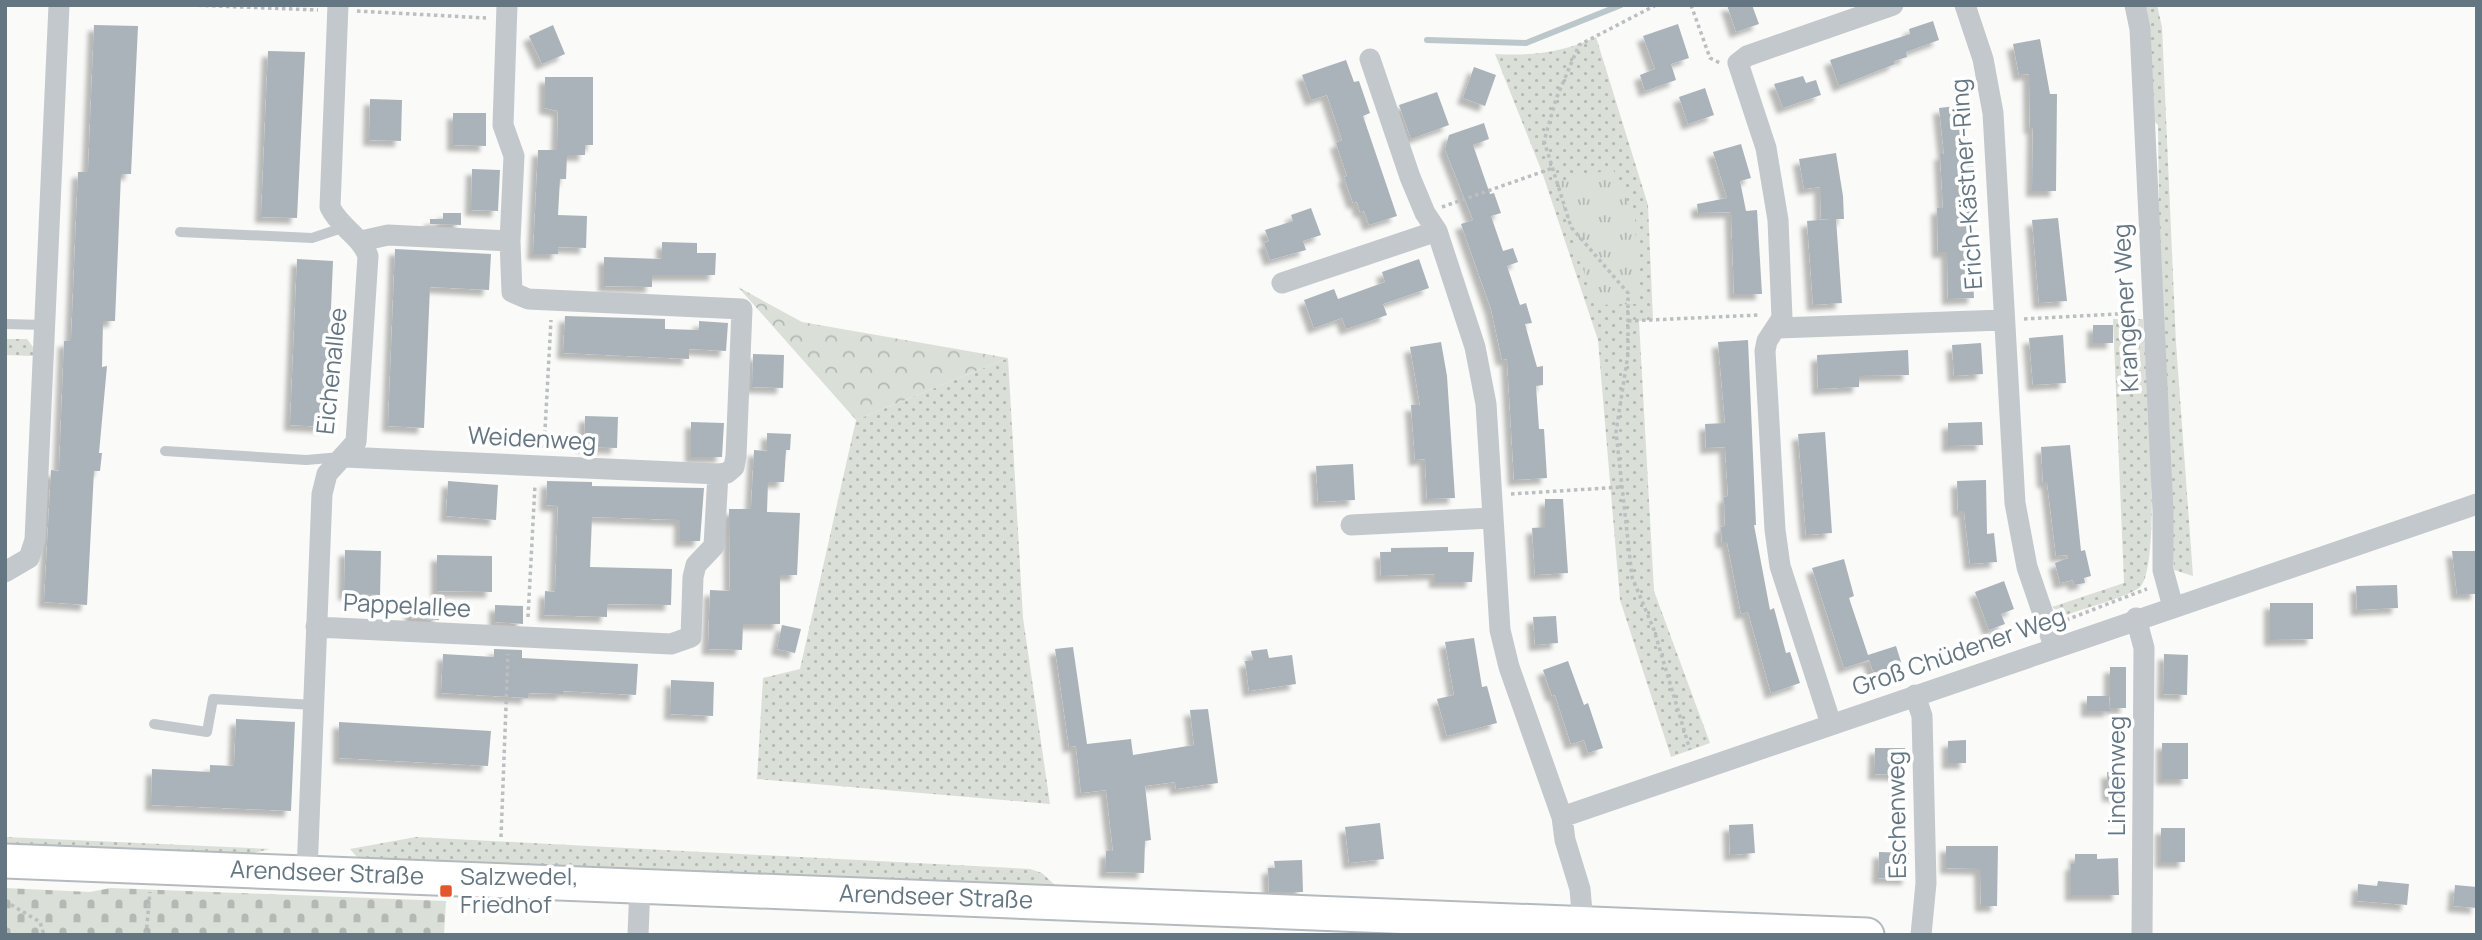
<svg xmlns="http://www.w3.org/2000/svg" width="2482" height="940" font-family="Manrope,sans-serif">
<defs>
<pattern id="grass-dots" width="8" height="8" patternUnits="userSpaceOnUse" patternTransform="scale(1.75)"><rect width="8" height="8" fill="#dadfd7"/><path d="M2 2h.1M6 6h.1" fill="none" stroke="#b4b9b4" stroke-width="1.8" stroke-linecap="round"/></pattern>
<pattern id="forest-crowns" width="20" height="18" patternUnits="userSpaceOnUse" patternTransform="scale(1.75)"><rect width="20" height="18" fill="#dadfd7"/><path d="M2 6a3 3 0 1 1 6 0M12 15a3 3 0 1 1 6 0" fill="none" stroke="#b4b9b4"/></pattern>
<pattern id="cemetery-stones" width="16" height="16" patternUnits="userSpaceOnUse" patternTransform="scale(1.75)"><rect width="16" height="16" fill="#dadfd7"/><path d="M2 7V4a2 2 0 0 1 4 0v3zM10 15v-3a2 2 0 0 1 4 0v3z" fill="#b4b9b4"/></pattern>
<pattern id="park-tufts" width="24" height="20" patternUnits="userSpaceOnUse" patternTransform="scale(1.75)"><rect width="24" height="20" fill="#dadfd7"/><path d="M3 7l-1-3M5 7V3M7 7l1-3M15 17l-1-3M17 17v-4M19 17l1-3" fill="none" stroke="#b4b9b4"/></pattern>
<filter id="shadow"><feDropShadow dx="-6" dy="6" stdDeviation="2" flood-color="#0004"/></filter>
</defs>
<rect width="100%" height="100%" fill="#fafaf8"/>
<!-- grass -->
<path fill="url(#grass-dots)" d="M2140 5H2157L2162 27 2176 343 2193 576 2174 570 2154 204 2159 199 2158 125 2150 118Z
M1596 37 1648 205 1653 320 1639 321 1654 591 1710 743 1671 757 1620 600 1598 340 1542 172 1495 54C1531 56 1562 53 1596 37Z
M2113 319H2143C2145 358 2164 570 2139 588 2124 598 2082 609 2063 616L2052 607 2124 583Z
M5 339H27L33 347V356L5 355Z
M1008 358 1023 618 1050 804 757 779 763 678 800 669 856 420Z
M5 837 270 849 241 856 5 851Z
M416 837 1030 869 1042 873 1060 890 380 866 357 857 350 849Z"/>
<!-- forest -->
<path fill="url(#forest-crowns)" d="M738 287 802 322 1008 358 856 420Z"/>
<!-- cemetery -->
<path fill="url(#cemetery-stones)" d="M5 888 90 892 111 888 446 901 444 935H5Z"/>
<!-- park -->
<path fill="url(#park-tufts)" d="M1613 169 1635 218 1638 304 1594 305 1557 182Z"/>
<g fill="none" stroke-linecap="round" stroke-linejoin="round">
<!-- stream -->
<path stroke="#bbc7cb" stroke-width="6" d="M1427 40 1526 43 1621 5"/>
</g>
<!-- building -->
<path fill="#aab3b9" filter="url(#shadow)" d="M1727 5H1752L1759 24 1736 32Z
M1933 21 1939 40 1906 52 1907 57 1894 61 1895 64 1839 86 1830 60 1910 34 1909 29Z
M1678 24 1689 58 1671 64 1676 80 1645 91 1640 75 1655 69 1643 36Z
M94 25 138 26 131 174H121L115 321H103L102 367 107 366 99 453H102L100 471H94L87 605 44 602 51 470 59 471 64 341H71L78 172H88Z
M553 25 565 54 542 64 529 36Z
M2040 39 2050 94H2057L2056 191H2032L2033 128H2030L2029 74 2019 75 2013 44Z
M268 51 305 52 297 218 261 217Z
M1346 60 1354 82 1359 81 1370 113 1363 116 1397 216 1369 225 1364 211 1360 212 1357 202 1353 203 1344 177 1347 176 1336 143 1342 140 1327 95 1311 100 1302 75Z
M1474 67 1496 75 1485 106 1463 98Z
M1803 76 1806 83 1816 80 1821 95 1783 108 1774 84Z
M545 77H593V145H585V155H567L566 179H560L558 215 587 216 586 248 558 247V254H533L538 150H557L558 111 545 108Z
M1705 88 1714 115 1688 124 1679 97Z
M1437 92 1449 125 1411 139 1399 105Z
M370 99 402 100 401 141 369 140Z
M1965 105 1970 162H1973L1975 193 1969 194 1974 298 1948 299 1947 252H1938L1937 208H1943L1940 154H1944L1939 108Z
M453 113H486V146L453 145Z
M1484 123 1489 139 1473 145 1490 194 1494 193 1501 213 1491 216 1503 251 1513 248 1518 262 1507 266 1520 305 1526 303 1532 323 1525 324 1533 353 1537 367 1543 366V385L1536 386 1539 429H1544L1547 478 1514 480 1507 359 1502 360 1491 309 1461 224 1473 220 1445 149 1449 135Z
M1741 144 1751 178 1740 181 1746 211 1757 210 1762 294H1734L1731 212 1698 213 1697 204 1727 198 1713 152Z
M1836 153 1843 196 1844 219H1836L1842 303 1813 305 1807 221 1831 219H1821L1820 187 1804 189 1799 159Z
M472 169 500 170 498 211 471 210Z
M1311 208 1321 235 1303 241 1306 250 1270 260 1264 243 1269 241 1265 230 1293 221 1291 215Z
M443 213H461V225L430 224V219H443Z
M2058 218 2067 301 2039 303 2032 220Z
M662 242 697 243V253H716L715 275H652V287L604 286V257L662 259Z
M395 249 491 254 489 290 430 287 424 428 388 426Z
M297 259 333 261 326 427 290 425Z
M1419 259 1429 288 1383 304 1387 315 1370 321 1346 329 1342 318 1314 328 1304 300 1334 289 1338 299 1385 282 1382 272Z
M565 316 665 319V329L699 330V321L728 323 726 351 689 349V359L563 353Z
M2093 325H2113V343H2093Z
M2063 335 2066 383 2033 385 2029 338Z
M1748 340 1756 525H1754L1770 610 1774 608 1786 653 1790 652 1800 683 1771 693 1748 612 1741 614 1727 542H1722L1721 527 1725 526 1724 497 1728 496 1725 447 1706 448 1705 424 1725 423 1718 342Z
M1441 342 1447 376 1455 498 1427 499 1425 459 1415 460 1411 405H1420L1410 347Z
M1981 343 1983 374 1954 376 1952 345Z
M1908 350 1909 375 1859 376V387L1818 389 1817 355Z
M753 354 784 355 783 388 752 387Z
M585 416 618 417 617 448 584 447Z
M691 422 724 423 722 457H691Z
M1982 422 1983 445 1948 446V423Z
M1825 432 1832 533 1806 535 1798 434Z
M767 433 791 434 790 450H786L784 482H768L767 512 800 513 797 575H780V624H743L742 650 708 649 710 590 730 591 729 509H751L754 450 767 451Z
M2070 445 2081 551 2085 550 2091 576 2084 578 2085 583 2074 585 2073 580 2060 583 2055 563 2068 558 2067 555 2056 556 2047 482H2043L2041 447Z
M1353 464 1355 500 1318 502 1316 466Z
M1986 480 1987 534 1994 533 1997 562 1970 564 1964 511H1958L1957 481Z
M448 481 498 485 496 520 446 516Z
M547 481 592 482V486L704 488 700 541H680V520L592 517 590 567 672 569 671 605 607 604V617L544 615 545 591 555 592 558 506 546 505Z
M1545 499H1563L1568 573 1535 575 1532 528 1545 527Z
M1448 547V552H1474L1472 582H1435V574L1381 576 1380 552H1391V548Z
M345 550 381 551 380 595 344 594Z
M2452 551H2477V594H2457Z
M437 555 492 556V592L437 591Z
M1844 559 1854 596 1849 598 1868 655 1896 646 1902 665 1874 674 1869 660 1844 668 1812 568Z
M2004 581 2014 609 2001 614 2005 624 1989 630 1975 592Z
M2397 585 2398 608 2357 610 2356 586Z
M411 601H439V620L411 618Z
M2270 603H2313V639L2270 640Z
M495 605 523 606V624L495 622Z
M1556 616 1558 643 1535 645 1533 617Z
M782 625 801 629 795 653 777 649Z
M1474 638 1482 687 1487 686 1497 723 1447 736 1437 699 1454 695 1445 642Z
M1073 647 1087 744 1131 739 1133 755 1194 745 1190 710 1208 709 1218 783 1176 789 1175 782 1145 786 1151 840 1145 841 1144 873 1105 872 1106 851H1113L1106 790 1081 793 1076 746 1069 747 1055 649Z
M494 649 522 650V658L638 664 636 695 563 691V694L528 693V698L441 693 443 654 494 657Z
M1267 649 1269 658 1292 655 1296 684 1249 691 1245 661 1253 660 1251 651Z
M2164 654 2188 655 2187 695 2163 694Z
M1568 661 1584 705 1588 703 1603 748 1588 753 1584 740 1571 744 1555 695 1552 696 1543 670Z
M2110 667H2126V708H2110Z
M671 680 714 682 713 716 670 714Z
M2087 696H2109L2110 711H2087Z
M236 719 295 722 291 811 151 805 152 769 210 772V765L234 766Z
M339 722 491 731 488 766 339 758Z
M1966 740V763H1948V741Z
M2162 743H2188V779H2162Z
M1875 748H1905L1904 775 1874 774Z
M2107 772H2125V795L2108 796Z
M1380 823 1384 859 1349 863 1345 827Z
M1753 824 1755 853 1730 855 1729 825Z
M2161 828H2185V862H2161Z
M1946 846H1998L1997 906H1981L1980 869 1946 868Z
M1879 852 1909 853 1908 879 1878 878Z
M2075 854H2097V859L2118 858 2119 895H2071V864H2075Z
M1302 860 1303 892H1269L1268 868H1275L1274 861Z
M2378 881 2409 884 2407 905 2357 901 2358 884 2377 886Z
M2455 885 2477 887V908L2453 906Z"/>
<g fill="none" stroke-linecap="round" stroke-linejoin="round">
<defs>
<path id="primary" d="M5 861 1867 935"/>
</defs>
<!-- primary casing -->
<use href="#primary" stroke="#b5babe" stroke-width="37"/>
<!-- path -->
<path stroke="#bbbfc2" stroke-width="3.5" stroke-dasharray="3.5 3.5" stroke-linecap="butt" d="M191 5 318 10
M1656 5 1579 45 1556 99 1544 141 1571 227 1628 293V354L1616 432 1632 577 1654 630 1690 750
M1691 5 1710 58 1720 63
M357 11 486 18
M1442 207 1553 168
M2024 319 2135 313
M1628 321 1759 315
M544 448 551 320
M1511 494 1622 487
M528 617 535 485
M2066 620 2147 589
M501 837 508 654
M5 901 40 922 44 935
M146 935 150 892"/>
<!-- service -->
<path stroke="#c3c8cc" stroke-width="10" d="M180 232 312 238 342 228
M5 324 45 325
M165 451 306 460 341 457
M154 724 207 732 213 699 313 705"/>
<!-- minor -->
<path stroke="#c3c8cc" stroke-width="21" d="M507 5 503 125 514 156 510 241
M1965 5 1983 59 1993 113 2015 503 2027 567 2054 646
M2135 5 2140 29 2163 511V570L2173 607
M1370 59 1410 177 1425 213 1437 231 1475 347 1486 404 1500 630 1509 667 1562 817
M1282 283 1437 231
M1777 328 2003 320
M344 457 718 474
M1351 525 1491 518
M5 572 29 558 35 540 59 5
M2136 618 2144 648 2142 935
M316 627 671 644 691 637 693 577 696 565 714 546 718 474 727 473 734 467 736 456 742 309 528 299 512 292 510 241 388 235 361 241
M1915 695 1922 716 1926 883 1921 935
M1831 724 1780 566 1775 530 1765 351 1767 341 1782 318 1778 220 1766 148 1738 63 1747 56 1893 5
M307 873 322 494 327 474 356 442 368 256C361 236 340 228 330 207L338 5
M638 935 640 885
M1584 935 1580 889 1565 840 1562 817 2477 504"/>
<!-- primary -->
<use href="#primary" stroke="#fff" stroke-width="33"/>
</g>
<!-- markers -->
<rect fill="#e4572e" stroke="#fff" stroke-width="2.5" x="439" y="884" width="14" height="14" rx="3.5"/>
<g text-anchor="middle" stroke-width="7" stroke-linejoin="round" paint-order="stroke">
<!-- street labels -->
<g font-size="24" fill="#657683" stroke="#fff">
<text transform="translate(1967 184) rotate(-94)" y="8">Erich-Kästner-Ring</text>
<text transform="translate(2126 308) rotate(-93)" y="8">Krangener Weg</text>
<text transform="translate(332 371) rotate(-84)" y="8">Eichenallee</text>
<text transform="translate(532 439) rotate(3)" y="8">Weidenweg</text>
<text transform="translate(407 606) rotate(3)" y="8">Pappelallee</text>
<text transform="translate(1959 652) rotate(-19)" y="8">Groß Chüdener Weg</text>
<text transform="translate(2117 776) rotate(-90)" y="8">Lindenweg</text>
<text transform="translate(1897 815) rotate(-91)" y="8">Eschenweg</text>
<text transform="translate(327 873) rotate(2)" y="8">Arendseer Straße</text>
<text transform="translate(936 897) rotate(2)" y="8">Arendseer Straße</text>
</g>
<!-- poi labels -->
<g font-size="24" fill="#657683" stroke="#fff" text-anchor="start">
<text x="460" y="885">Salzwedel,<tspan x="460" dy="28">Friedhof</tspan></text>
</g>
</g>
<!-- border -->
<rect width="2482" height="940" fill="none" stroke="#657683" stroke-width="14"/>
</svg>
